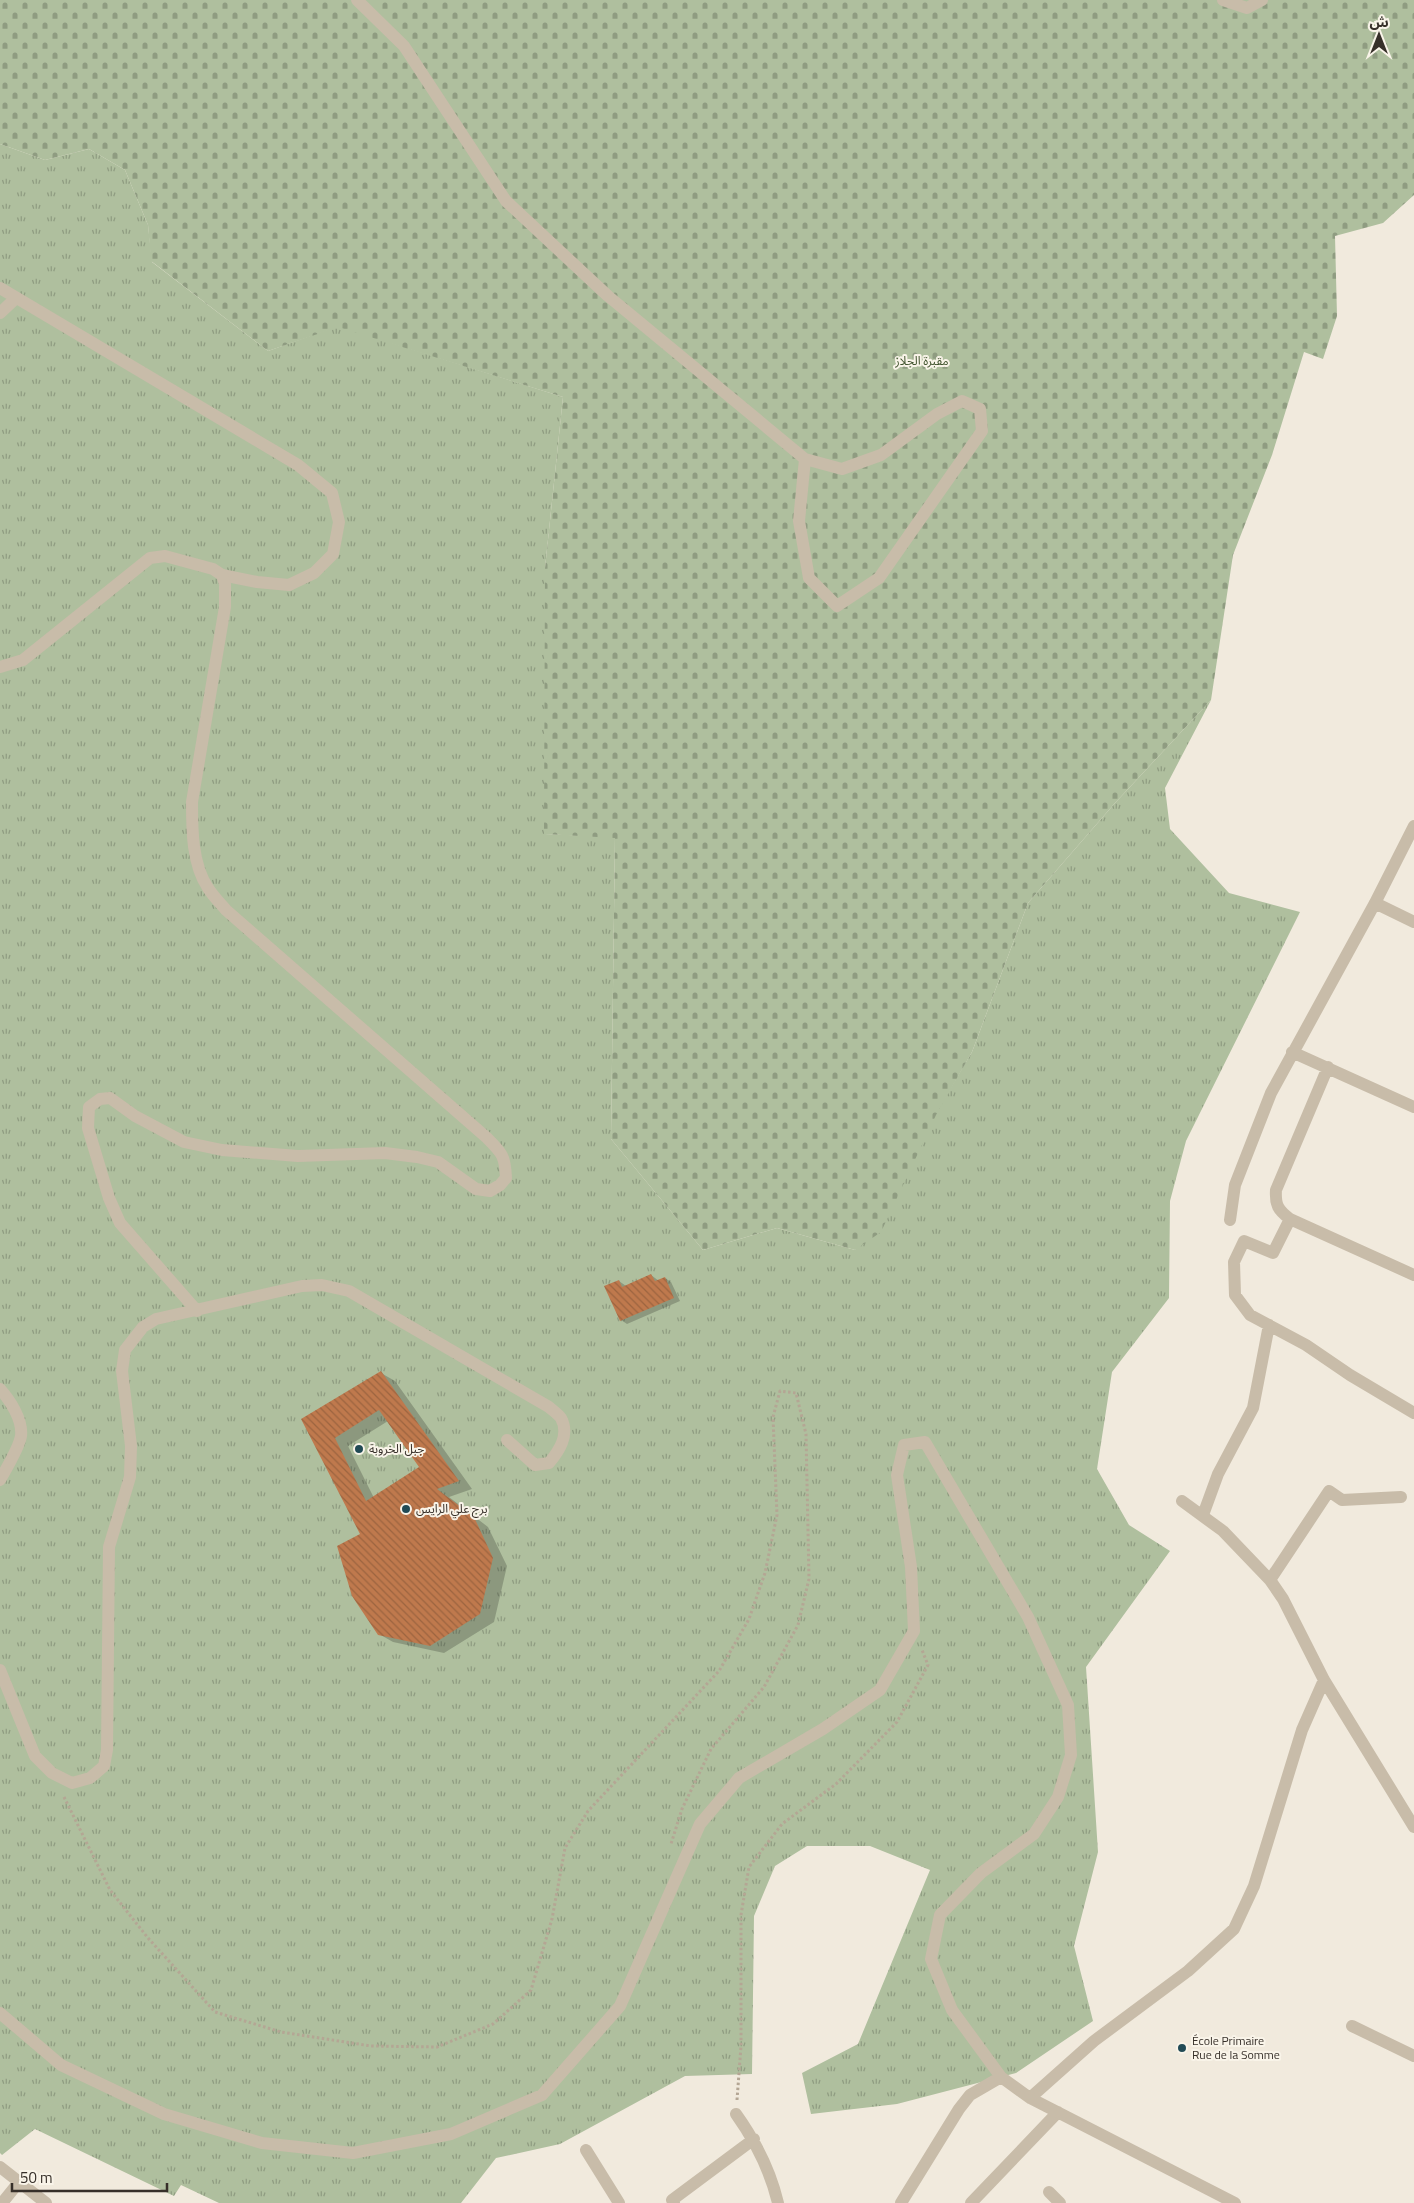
<svg xmlns="http://www.w3.org/2000/svg" width="1414" height="2203" font-family="'Titillium Web','Noto Sans Arabic',sans-serif">
<defs>
<pattern id="grass-tufts" width="24" height="20" patternUnits="userSpaceOnUse" patternTransform="scale(1.25)"><rect width="24" height="20" fill="#afbf9e"/><path d="M3 7l-1-3M5 7V3M7 7l1-3M15 17l-1-3M17 17v-4M19 17l1-3" fill="none" stroke="#8f9c81"/></pattern>
<pattern id="cemetery-stones" width="16" height="16" patternUnits="userSpaceOnUse" patternTransform="scale(1.25)"><rect width="16" height="16" fill="#afbf9e"/><path d="M2 7V4a2 2 0 0 1 4 0v3zM10 15v-3a2 2 0 0 1 4 0v3z" fill="#8f9c81"/></pattern>
<pattern id="building-back-hatch" width="6" height="6" patternUnits="userSpaceOnUse" patternTransform="scale(1.25)"><rect width="6" height="6" fill="#bf794d"/><path d="M-1 5l2 2M0 0l6 6M5-1l2 2" fill="none" stroke="#9c6440"/></pattern>
</defs>
<rect width="100%" height="100%" fill="#f1eadd"/>
<!-- grass -->
<path fill="url(#grass-tufts)" d="M0 144 45 160 89 149 125 170 148 225 152 262 268 351 338 326 563 397 545 568V834L615 837 611 1139 703 1250 777 1228 855 1250 972 1052 1028 903 1115 803 1211 700 1165 788 1170 829 1229 893 1300 912 1186 1141 1170 1201 1169 1298 1112 1372 1097 1469 1129 1525 1170 1551 1086 1667 1098 1852 1074 1946 1093 2021 1016 2073 897 2104 811 2114 802 2073 858 2044 930 1870 870 1846H807L775 1866 754 1916 752 2074 685 2076 560 2144 496 2158 461 2203H219L181 2185 174 2196 35 2129 2 2155 0 2153Z"/>
<!-- cemetery -->
<path fill="url(#cemetery-stones)" d="M0 0H1414V195L1383 223 1335 236 1337 316 1323 359 1304 352 1272 455 1233 555 1211 700 1115 803 1028 903 972 1052 936 1115 881 1232 855 1250 777 1228 703 1250 611 1139 615 838 544 834 545 568 563 397 338 327 268 351 151 261 148 225 125 170 89 149 45 160 0 144Z"/>
<!-- shadow -->
<path fill="#0003" fill-rule="evenodd" d="M651 1275 659 1281 665 1278 671 1282 680 1301 627 1324 621 1320 619 1281 626 1286Z
M381 1373 395 1381 472 1489 449 1497 488 1527 507 1566 494 1622 444 1653 393 1642 379 1634 362 1534 303 1420ZM388 1421 421 1467 374 1498 348 1446Z"/>
<!-- building -->
<path fill="url(#building-back-hatch)" fill-rule="evenodd" d="M651 1274 655 1281 665 1277 674 1298 620 1321 604 1286 619 1280 622 1287Z
M381 1371 459 1481 437 1489 474 1517 493 1558 480 1614 430 1646 378 1635 352 1596 337 1546 360 1534 301 1419ZM379 1410 419 1467 366 1501 335 1438Z"/>
<g fill="none" stroke-linecap="round" stroke-linejoin="round">
<!-- path -->
<path stroke="#b4a694" stroke-width="3" stroke-dasharray="2.5 2.5" stroke-linecap="butt" d="M64 1797 110 1890 148 1938 215 2012 281 2032 371 2046 437 2047 493 2024 531 1990 552 1919 565 1848 588 1811 719 1671 749 1619 765 1573 777 1515 773 1417 780 1391 796 1393 806 1434 809 1579 798 1625 764 1687 711 1749 682 1809 671 1844
M737 2100 741 2046V1915L749 1867 782 1824 836 1784 897 1722 928 1665 922 1650"/>
<!-- lane -->
<path stroke="#c8bca9" stroke-width="12" d="M357 0 404 46 506 201 608 296 805 459 799 521 809 578 837 606 879 578 982 431 980 409 962 401 937 414 881 455 842 469 805 459
M1223 0 1247 8 1262 0
M0 288 298 465 332 493 339 522 333 554 314 573 289 585 257 582 222 575
M0 313 16 298"/>
<!-- street -->
<path stroke="#c8bca9" stroke-width="12" d="M0 667 23 660 150 558 165 556 213 569 222 575 225 584V607L192 802C192 830 192 864 208 888 213 896 220 903 226 910L486 1137C502 1153 505 1155 506 1178L500 1185 490 1191 476 1189 438 1162 417 1157 385 1153 298 1156 222 1150 184 1142 135 1116 110 1098 100 1099 89 1107 88 1128 109 1198 120 1223 197 1311
M1375 903 1414 922
M1292 1052 1414 1107
M1328 1067 1276 1190C1275 1205 1278 1210 1290 1219L1414 1275
M1290 1219 1273 1253 1244 1241 1234 1262 1235 1295 1250 1315 1306 1345 1350 1375 1414 1413
M1230 1220 1235 1185 1271 1093 1375 903 1414 826
M0 1389C10 1400 23 1420 21 1436 19 1448 6 1469 0 1480
M1182 1501 1223 1531 1270 1580 1283 1599 1324 1680 1414 1827
M1203 1515 1218 1474 1253 1408 1269 1325
M1270 1580 1329 1491 1342 1500 1401 1497
M0 1670 35 1756 52 1773 72 1783 90 1778 104 1766 107 1750 109 1547 130 1477 131 1446 122 1371 125 1350 143 1327 156 1319 302 1286 322 1285 349 1291 549 1407C552 1410 558 1414 561 1418 570 1435 559 1451 549 1463L535 1465 507 1440
M0 2013 61 2065 164 2114 262 2143 353 2153 451 2134 542 2095 620 2006 700 1824 739 1778 823 1729 880 1690 914 1631 911 1567 897 1475 904 1445 925 1442 1028 1617 1068 1705 1071 1755 1058 1797 1034 1834 981 1873 940 1915 931 1959 952 2010 1001 2077 1030 2098 1235 2203
M1352 2026 1414 2056
M1030 2098 1094 2041 1188 1971 1234 1929 1254 1886 1302 1730 1324 1680
M736 2114C756 2142 770 2169 778 2203
M586 2150 619 2203
M0 2167 46 2203
M1049 2192 1060 2203
M2 2203 19 2182
M674 2203 672 2200 754 2139
M901 2203 959 2109 970 2095 1001 2077
M971 2203 1058 2112"/>
</g>
<!-- markers -->
<g fill="#214a55" stroke="#f9f4e9" stroke-width="2">
<circle cx="359" cy="1449" r="5"/>
<circle cx="406" cy="1509" r="5"/>
<circle cx="1182" cy="2048" r="5"/>
</g>
<g text-anchor="middle" stroke-width="4" stroke-linejoin="round" paint-order="stroke">
<!-- park labels -->
<g font-size="12" fill="#40532e" stroke="#f9f4e9">
<text x="922" y="365">مقبرة الجلاز</text>
</g>
<!-- poi labels -->
<g font-size="12" fill="#362f29" stroke="#f9f4e9" text-anchor="start">
<text x="369" y="1453">جبل الخروبة</text>
<text x="416" y="1513">برج علي الرايس</text>
<text x="1192" y="2045">École Primaire<tspan x="1192" dy="14">Rue de la Somme</tspan></text>
</g>
</g>
<!-- north arrow -->
<g transform="translate(1379 35)" stroke="#f9f4e9" stroke-width="4" paint-order="stroke">
<path d="M0-4L9 19L0 12L-9 19Z" fill="#362f29"/>
<text y="-8" font-size="14" font-weight="bold" text-anchor="middle" fill="#362f29">ش</text>
</g>
<!-- scale -->
<path d="M12 2183v8h155v-8" fill="none" stroke="#362f29" stroke-width="2.5"/>
<text x="20" y="2183" font-size="15" fill="#362f29" stroke="#f9f4e9" stroke-width="4" paint-order="stroke">50 m</text>
</svg>
